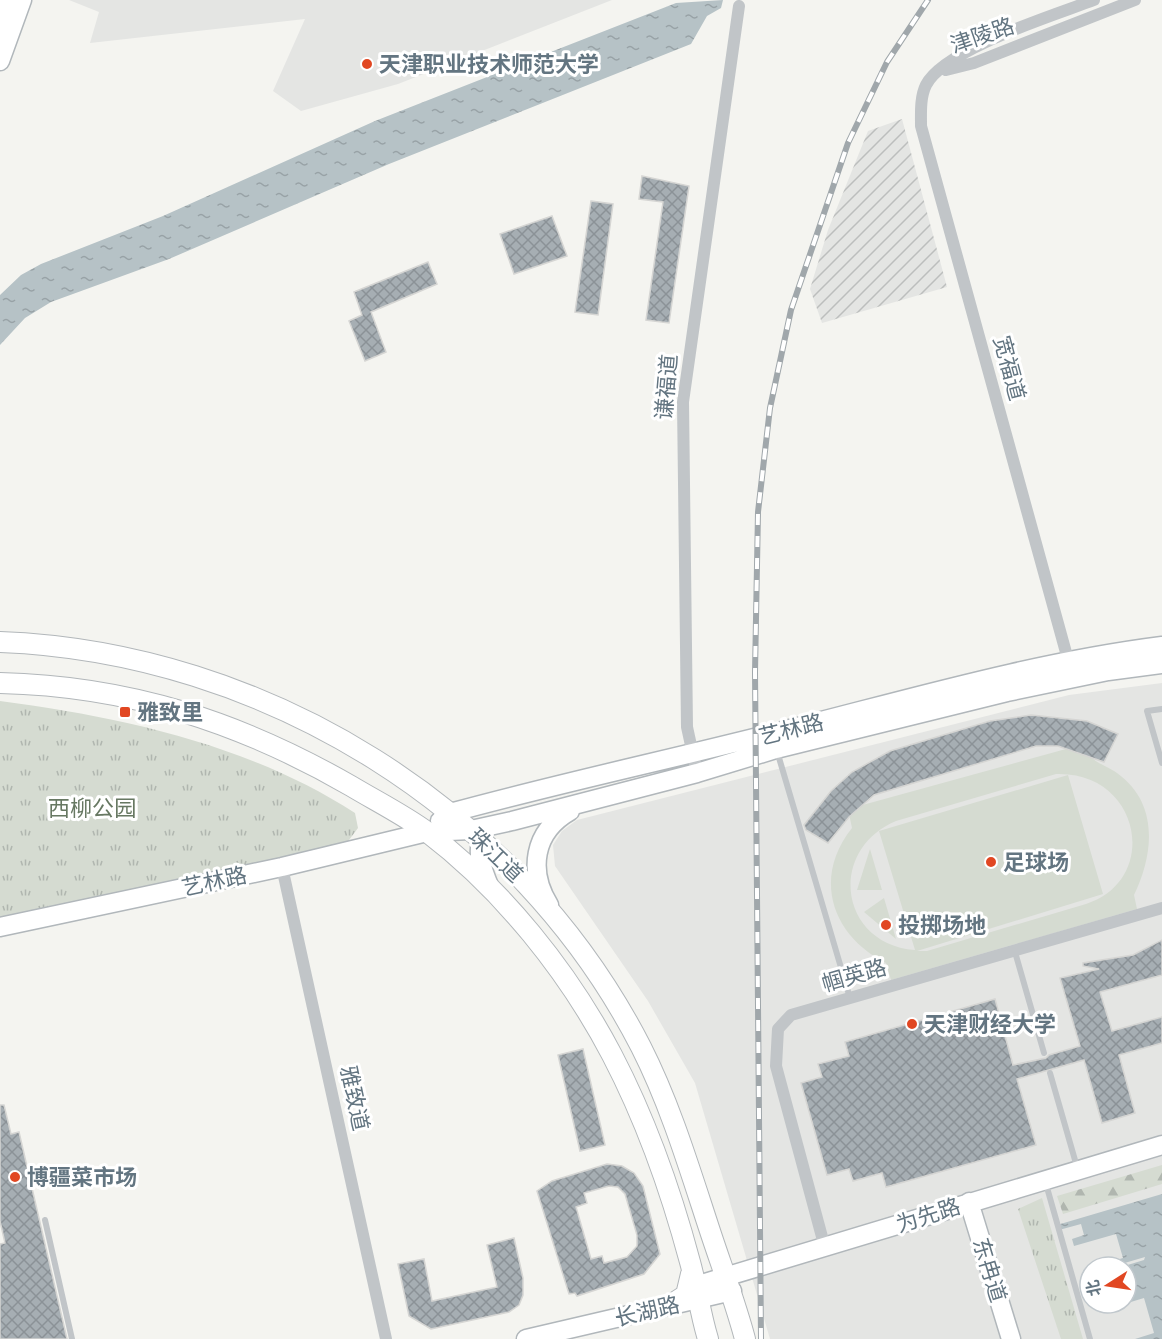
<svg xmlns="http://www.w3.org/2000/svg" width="1162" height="1339" font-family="Figtree,'Noto Sans SC',sans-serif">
<defs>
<pattern id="industrial-furrows" width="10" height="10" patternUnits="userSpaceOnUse" patternTransform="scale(1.5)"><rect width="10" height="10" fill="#e4e5e3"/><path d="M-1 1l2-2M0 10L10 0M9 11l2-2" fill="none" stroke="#bcbebd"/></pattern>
<pattern id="grass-tufts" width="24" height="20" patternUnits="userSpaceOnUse" patternTransform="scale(1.5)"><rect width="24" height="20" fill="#d5dbd1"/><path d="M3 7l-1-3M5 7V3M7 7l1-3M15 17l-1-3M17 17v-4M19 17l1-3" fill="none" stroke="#b0b6af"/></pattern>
<pattern id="forest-firs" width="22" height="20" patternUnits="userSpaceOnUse" patternTransform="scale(1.5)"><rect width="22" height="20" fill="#d5dbd1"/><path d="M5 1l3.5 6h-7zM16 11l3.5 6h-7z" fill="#b0b6af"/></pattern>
<pattern id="water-ripples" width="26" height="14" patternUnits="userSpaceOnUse" patternTransform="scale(1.5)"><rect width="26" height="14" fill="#b6c2c6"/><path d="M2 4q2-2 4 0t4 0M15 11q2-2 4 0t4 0" fill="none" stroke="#98a2a6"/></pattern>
<pattern id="building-cross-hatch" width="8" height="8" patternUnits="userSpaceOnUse" patternTransform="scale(1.5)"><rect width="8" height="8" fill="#a6aeb3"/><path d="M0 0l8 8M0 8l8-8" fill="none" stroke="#8b9297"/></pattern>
</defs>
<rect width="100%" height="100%" fill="#f4f4f0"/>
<!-- built -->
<path fill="#e4e5e3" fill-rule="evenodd" d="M69 0H612L398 84 301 111 273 91 305 19 90 43 99 12Z
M1162 683V1339H770L695 1083 648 1001 555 866 553 845 562 831 577 820 1069 695ZM1090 1267H1126V1303H1090Z"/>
<!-- industrial -->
<path fill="url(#industrial-furrows)" d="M902 119 947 287 822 323 810 289 828 230 868 131Z"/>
<!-- grass -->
<path fill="url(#grass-tufts)" d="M0 701C122 717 250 745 355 813L358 828 346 844 0 921Z
M1042 1198 1083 1339H1061L1018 1209Z"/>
<!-- forest -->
<path fill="url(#forest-firs)" d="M1162 1165V1184L1063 1214 1057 1196Z"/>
<!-- garden -->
<path fill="#d5dbd1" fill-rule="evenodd" d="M1084 744C1091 764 1101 762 1117 773 1159 803 1154 854 1134 895L1137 909 891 980 886 963C832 936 812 878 852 828L848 809ZM1056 774C1141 771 1161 880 1086 904L927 951H917L1103 894 1068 775 879 831 915 950C839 944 827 850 896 821Z
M870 849 882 890H857Z
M884 898 896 939 864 912Z"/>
<!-- water -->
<path fill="url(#water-ripples)" d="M723 0 721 8 707 16 691 44 389 164 169 259 51 302 25 318 0 345V295L21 275 41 264 163 216 375 121 676 3Z
M1162 1194V1339H1135L1154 1333 1144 1298 1101 1311 1099 1303H1126V1267H1121L1144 1260 1145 1257 1111 1267H1093L1123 1258 1116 1234 1074 1246 1072 1239 1084 1235 1081 1224 1059 1230 1057 1225Z"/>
<!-- building -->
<path fill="url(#building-cross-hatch)" stroke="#d5d5d3" stroke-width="1.5" fill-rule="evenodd" d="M642 176 689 186 669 323 646 320 663 202 639 199Z
M591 201 613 204 598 315 575 312Z
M552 216 567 256 514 274 500 234Z
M428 262 437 284 371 312 386 352 365 361 349 321 362 315 354 292Z
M1031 715 1087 721 1118 734 1104 762 1058 746H1036L874 795 849 817 828 843 806 830 804 825 831 791 852 772 890 751 990 721Z
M1162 940V975L1100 992 1112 1031 1162 1017V1043L1119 1055 1135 1113 1102 1123 1084 1060 1017 1079 1036 1145 886 1187 882 1173 853 1181 849 1169 827 1175 801 1083 822 1077 818 1064 849 1056 845 1042 995 999 1013 1065 1046 1058 1049 1055 1080 1046 1060 978 1099 969 1083 966V963L1133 955Z
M583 1049 605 1145 580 1151 558 1055Z
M0 1105H4L11 1134 19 1132 67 1339H0V1244L5 1243 0 1221Z
M607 1164 622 1166 634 1173 643 1186 660 1254 644 1274 577 1296 575 1293 569 1294 537 1191 552 1181ZM609 1186 618 1187 625 1194 637 1235V1246L627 1257 604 1263 602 1256 591 1259 576 1207 587 1203 584 1193Z
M514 1238 523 1278V1295L519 1305 509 1312 431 1329 409 1316 398 1264 424 1259 432 1301 497 1287 487 1245Z"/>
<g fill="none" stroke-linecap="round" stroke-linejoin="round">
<defs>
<path id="secondary" d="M4 29 8 0
M0 61 22 0
M440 821 450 813C563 782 677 758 790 729 913 698 1036 662 1162 646
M484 832C475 852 482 869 490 888
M549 905C528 871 533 832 570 811
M0 927 282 867 427 832 471 830 512 821 697 773 776 749 1007 692 1108 671 1162 664
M969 1202 1011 1339
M695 1286 1162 1145
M526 1339 732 1291"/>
<path id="primary" d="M0 642C265 652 519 809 641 1047 670 1104 689 1167 709 1228 721 1265 735 1301 745 1339
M0 683C129 686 240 722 351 786 376 801 404 815 427 832 502 889 568 971 612 1055 646 1120 671 1191 690 1262 697 1287 700 1313 708 1339
M669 1306 686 1295 691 1274"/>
</defs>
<!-- secondary casing -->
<use href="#secondary" stroke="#b1b7bb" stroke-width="21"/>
<!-- primary casing -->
<use href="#primary" stroke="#b2b7ba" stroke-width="22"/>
<!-- lane -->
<path stroke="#c1c5c8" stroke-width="6" d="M1162 709 1147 711 1162 763
M777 751 850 998
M1015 952 1044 1053
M1050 1073 1077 1167
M1046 1184 1090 1339
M45 1220 72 1339"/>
<!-- street -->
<path stroke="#c1c5c8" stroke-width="12" d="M946 70 974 63 1135 0
M1070 667 921 126C921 113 920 97 926 85 944 49 1055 15 1094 0
M697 773 687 727 683 402 739 6
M282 867 386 1339
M825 1248 776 1066 778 1029 791 1015 1162 908"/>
<!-- secondary -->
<use href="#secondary" stroke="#fff" stroke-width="18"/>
<!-- primary -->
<use href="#primary" stroke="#fff" stroke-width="20"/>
<defs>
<path id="rail" d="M761 1339 755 672 758 512 770 408 791 310 848 143 887 62 928 0"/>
</defs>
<!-- rail casing -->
<use href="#rail" stroke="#a0a7ab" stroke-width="6"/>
<!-- rail -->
<use href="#rail" stroke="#fff" stroke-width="4" stroke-dasharray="11" stroke-linecap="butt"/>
</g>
<!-- markers -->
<g fill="#e14722" stroke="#fff" stroke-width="2">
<circle cx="367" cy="64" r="6"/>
<rect x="119" y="706" width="12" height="12" rx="3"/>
<circle cx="991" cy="862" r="6"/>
<circle cx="886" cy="925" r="6"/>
<circle cx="912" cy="1024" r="6"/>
<circle cx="15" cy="1177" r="6"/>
</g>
<g text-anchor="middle" stroke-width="6" stroke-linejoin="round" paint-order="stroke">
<!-- street labels -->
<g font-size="22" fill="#637581" stroke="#fff">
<text transform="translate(982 35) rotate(-19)" y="8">津陵路</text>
<text transform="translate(1010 368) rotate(75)" y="8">宽福道</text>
<text transform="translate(666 387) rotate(-85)" y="8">谦福道</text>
<text transform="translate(791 729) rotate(-14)" y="8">艺林路</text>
<text transform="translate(496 855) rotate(44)" y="8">珠江道</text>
<text transform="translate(214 881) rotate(-12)" y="8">艺林路</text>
<text transform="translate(854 975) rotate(-16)" y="8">帼英路</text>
<text transform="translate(355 1098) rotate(78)" y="8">雅致道</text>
<text transform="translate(928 1215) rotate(-18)" y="8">为先路</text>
<text transform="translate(990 1270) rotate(73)" y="8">东冉道</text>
<text transform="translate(647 1311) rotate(-13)" y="8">长湖路</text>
</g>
<!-- poi labels -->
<g font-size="22" font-weight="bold" fill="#637581" stroke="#fff" text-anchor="start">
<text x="379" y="72">天津职业技术师范大学</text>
<text x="137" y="720">雅致里</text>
<text x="1003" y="870">足球场</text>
<text x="898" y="933">投掷场地</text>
<text x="924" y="1032">天津财经大学</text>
<text x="27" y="1185">博疆菜市场</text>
</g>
<!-- park labels -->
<g font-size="22" fill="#677862" stroke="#fff">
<text x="92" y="816">西柳公园</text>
</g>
</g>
<!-- north arrow -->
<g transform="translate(1108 1285) rotate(258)"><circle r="28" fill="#ffffff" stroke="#c1c8cd" stroke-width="1.5"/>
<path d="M0-4.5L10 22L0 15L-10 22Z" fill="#e14722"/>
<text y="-9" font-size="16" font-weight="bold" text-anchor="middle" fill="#637581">北</text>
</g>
</svg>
